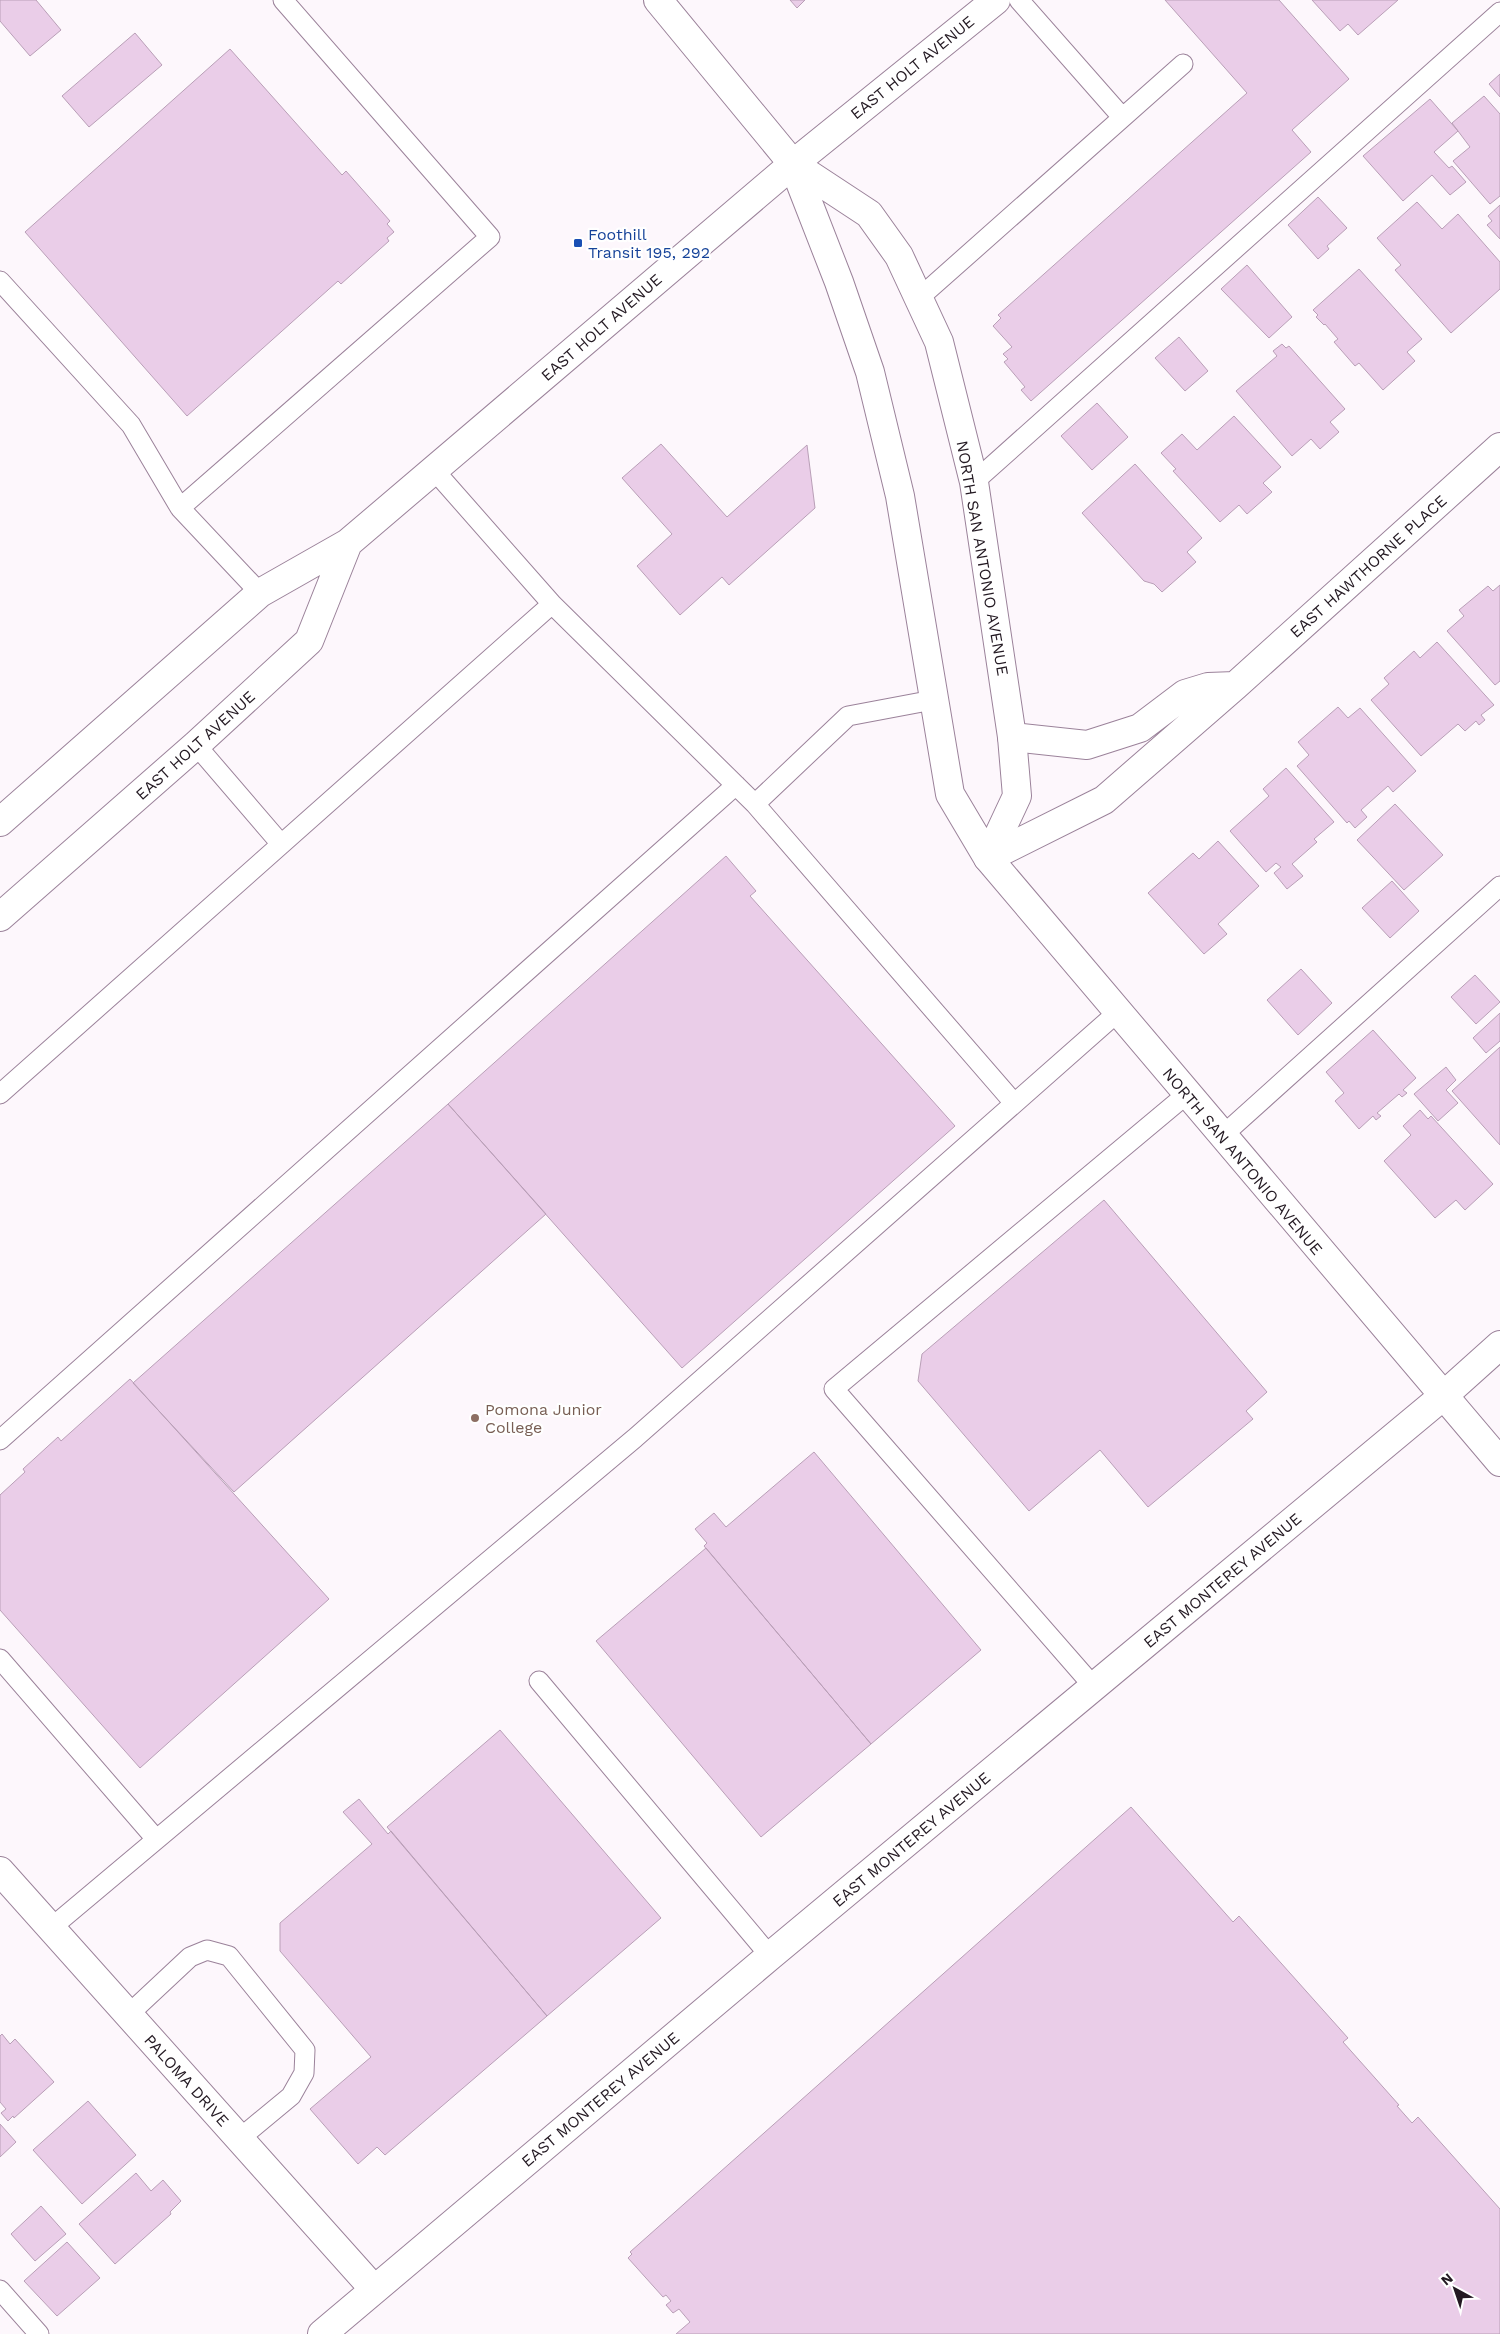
<svg xmlns="http://www.w3.org/2000/svg" width="1500" height="2334" font-family="'Work Sans',sans-serif">
<rect width="100%" height="100%" fill="#fdf7fc"/>
<!-- building -->
<path fill="#eacde8" stroke="#b99fb7" d="M0 0H36L61 30 30 56 0 21Z
M790 0H805L797 8Z
M1165 0H1279L1349 79 1292 130 1311 152 1031 401 1021 390 1025 387 1004 362 1008 359 1003 354 1012 347 993 326 1001 318 998 315 1247 93Z
M1312 0H1398L1358 35 1348 24 1340 31Z
M135 33 162 65 89 127 62 96Z
M230 49 342 175 346 171 390 221 387 224 394 232 387 238 389 241 341 284 338 281 187 416 25 232Z
M1500 74V97L1489 84Z
M1484 96 1500 114V196L1490 204 1453 161 1470 147 1452 123Z
M1430 99 1458 131 1434 152 1449 168 1452 166 1466 182 1450 195 1432 175 1403 201 1363 156Z
M1318 197 1347 228 1327 246 1329 249 1318 259 1288 225Z
M1417 202 1442 229 1458 214 1500 262V289L1451 333 1395 270 1401 265 1377 238Z
M1500 205V239L1487 225 1492 221 1488 216Z
M1247 265 1292 317 1269 338 1221 289Z
M1359 269 1422 339 1407 352 1415 361 1383 390 1359 363 1355 366 1334 342 1338 339 1325 324 1324 325 1316 317 1318 315 1313 310Z
M1179 337 1208 371 1185 391 1155 358Z
M1282 344 1286 348 1289 346 1345 409 1330 422 1339 432 1320 449 1311 439 1292 456 1236 391 1277 356 1273 351Z
M1097 403 1128 437 1092 470 1061 436Z
M1234 416 1281 467 1263 483 1272 492 1247 514 1239 505 1220 522 1173 471 1176 469 1161 453 1182 434 1197 450Z
M661 444 727 517 807 445 815 508 729 585 722 577 680 615 637 566 672 534 622 478Z
M1135 464 1202 538 1187 552 1196 562 1162 592 1154 584 1144 581 1082 513Z
M1500 585V681L1495 685 1447 631 1464 616 1459 610 1488 586 1493 591Z
M1437 642 1494 705 1481 715 1485 720 1479 725 1476 721 1465 731 1458 724 1421 756 1371 700 1389 684 1384 678 1414 651 1420 658Z
M1338 707 1348 718 1360 708 1416 771 1393 792 1388 786 1361 810 1367 817 1355 828 1349 821 1347 823 1297 766 1309 755 1298 742Z
M1286 768 1334 822 1314 839 1317 842 1292 864 1303 876 1287 889 1274 873 1281 867 1276 863 1266 872 1230 831 1269 796 1263 789Z
M1395 804 1443 855 1404 890 1357 840Z
M1218 841 1259 886 1218 924 1227 934 1204 954 1148 893 1193 853 1199 859Z
M726 856 756 891 750 896 955 1126 682 1368 448 1104Z
M1392 881 1419 911 1390 938 1362 908Z
M1301 969 1332 1003 1298 1035 1267 1000Z
M1475 975 1500 1002 1476 1024 1451 997Z
M1500 1013V1041L1486 1053 1473 1038Z
M1373 1030 1416 1078 1403 1090 1407 1093 1402 1097 1399 1094 1377 1113 1381 1116 1376 1120 1373 1116 1359 1129 1335 1101 1344 1093 1326 1072Z
M1500 1047V1145L1452 1091Z
M1446 1067 1456 1080 1446 1090 1458 1103 1438 1121 1414 1094Z
M448 1104 546 1214 234 1492 133 1383Z
M1420 1110 1428 1119 1431 1116 1493 1184 1465 1210 1456 1200 1435 1218 1384 1161 1411 1135 1403 1126Z
M1104 1200 1267 1392 1246 1411 1253 1419 1148 1507 1100 1450 1029 1511 918 1381 922 1354Z
M130 1379 329 1599 140 1768 0 1610V1495L25 1472 23 1469 58 1437 61 1441Z
M814 1452 981 1650 871 1744 704 1546 707 1543 695 1529 714 1513 726 1527Z
M706 1548 871 1744 761 1837 596 1641Z
M500 1730 661 1918 547 2016 387 1827Z
M359 1799 388 1834 391 1831 547 2016 385 2155 377 2147 358 2164 310 2109 371 2057 280 1951V1923L372 1844 343 1812Z
M1131 1807 1233 1922 1239 1916 1348 2038 1343 2042 1399 2105 1397 2106 1412 2123 1418 2117 1500 2209V2334H676L690 2322 679 2309 673 2313 666 2305 671 2301 666 2295 663 2297 628 2258 632 2254 630 2252Z
M2 2034 10 2044 15 2039 54 2082 14 2118 13 2116 8 2121 1 2113 6 2109 0 2102V2036Z
M88 2101 136 2155 82 2204 33 2150Z
M0 2124 16 2142 0 2157Z
M136 2173 151 2191 163 2180 181 2201 170 2212 171 2214 115 2264 79 2224Z
M41 2206 66 2234 35 2261 11 2234Z
M67 2242 100 2278 57 2316 24 2281Z"/>
<g fill="none" stroke-linecap="round" stroke-linejoin="round">
<defs>
<path id="lane" d="M1019 0 1122 117
M0 281 131 425 180 508
M918 299 1183 64
M974 482 1500 12
M260 593 180 508 490 237 283 0
M552 604 755 804 1014 1103
M196 745 281 844
M755 804 848 716 933 700
M0 1094 552 604 434 470
M1222 1136 1500 886
M0 1440 736 785
M0 1659 156 1839
M539 1681 770 1956
M1094 1687 834 1389 1187 1094
M51 1928 635 1438 1118 1012
M128 2015 190 1957 207 1950 229 1956 305 2050 304 2073 291 2096 239 2139
M0 2290 39 2334"/>
<path id="street" d="M1012 737 1087 745 1140 728 1185 694 1208 687 1235 686
M988 858 1104 800 1235 686 1500 447
M0 1871 373 2288"/>
<path id="secondary" d="M658 0 793 164 869 214 899 256 939 342 974 482 1012 737 1017 796 988 858
M793 164 839 282 870 372 900 496 950 794 988 858 1500 1462
M322 2334 770 1956 1442 1397 1500 1345"/>
<path id="primary" d="M0 822 260 593 348 543 793 164 996 0
M0 917 196 745 309 641 348 543"/>
</defs>
<!-- lane casing -->
<use href="#lane" stroke="#9b829a" stroke-width="21"/>
<!-- street casing -->
<use href="#street" stroke="#9b829a" stroke-width="30"/>
<!-- secondary casing -->
<use href="#secondary" stroke="#9b829a" stroke-width="30"/>
<!-- primary casing -->
<use href="#primary" stroke="#9b829a" stroke-width="30"/>
<!-- lane -->
<use href="#lane" stroke="#fff" stroke-width="19"/>
<!-- street -->
<use href="#street" stroke="#fff" stroke-width="28"/>
<!-- secondary -->
<use href="#secondary" stroke="#fff" stroke-width="28"/>
<!-- primary -->
<use href="#primary" stroke="#fff" stroke-width="28"/>
</g>
<!-- markers -->
<rect fill="#1a4fb4" stroke="#fff" stroke-width="2" x="573" y="238" width="10" height="10" rx="2.5"/>
<circle fill="#8d6e63" stroke="#fff" stroke-width="2" cx="475" cy="1418" r="5"/>
<g text-anchor="middle" stroke-width="4.5" stroke-linejoin="round" paint-order="stroke">
<!-- street labels -->
<g font-size="16" fill="#231922" stroke="#fff">
<text transform="translate(912 67) rotate(-39)" y="6">EAST HOLT AVENUE</text>
<text transform="translate(601 327) rotate(-41)" y="6">EAST HOLT AVENUE</text>
<text transform="translate(983 558) rotate(80)" y="6">NORTH SAN ANTONIO AVENUE</text>
<text transform="translate(1368 566) rotate(-42)" y="6">EAST HAWTHORNE PLACE</text>
<text transform="translate(195 745) rotate(-42)" y="6">EAST HOLT AVENUE</text>
<text transform="translate(1243 1161) rotate(50)" y="6">NORTH SAN ANTONIO AVENUE</text>
<text transform="translate(1222 1580) rotate(-40)" y="6">EAST MONTEREY AVENUE</text>
<text transform="translate(911 1839) rotate(-40)" y="6">EAST MONTEREY AVENUE</text>
<text transform="translate(187 2080) rotate(48)" y="6">PALOMA DRIVE</text>
<text transform="translate(600 2099) rotate(-40)" y="6">EAST MONTEREY AVENUE</text>
</g>
<!-- transit labels -->
<g font-size="16" fill="#164399" stroke="#fff" text-anchor="start">
<text x="588" y="240">Foothill<tspan x="588" dy="18">Transit 195, 292</tspan></text>
</g>
<!-- education labels -->
<g font-size="16" fill="#785e54" stroke="#fff" text-anchor="start">
<text x="485" y="1415">Pomona Junior<tspan x="485" dy="18">College</tspan></text>
</g>
</g>
<!-- north arrow -->
<g transform="translate(1455 2289) rotate(320)" stroke="#ffffff" stroke-width="4" paint-order="stroke">
<path d="M0-4L9 19L0 12L-9 19Z" fill="#231922"/>
<text y="-8" font-size="14" font-weight="bold" text-anchor="middle" fill="#231922">N</text>
</g>
</svg>
